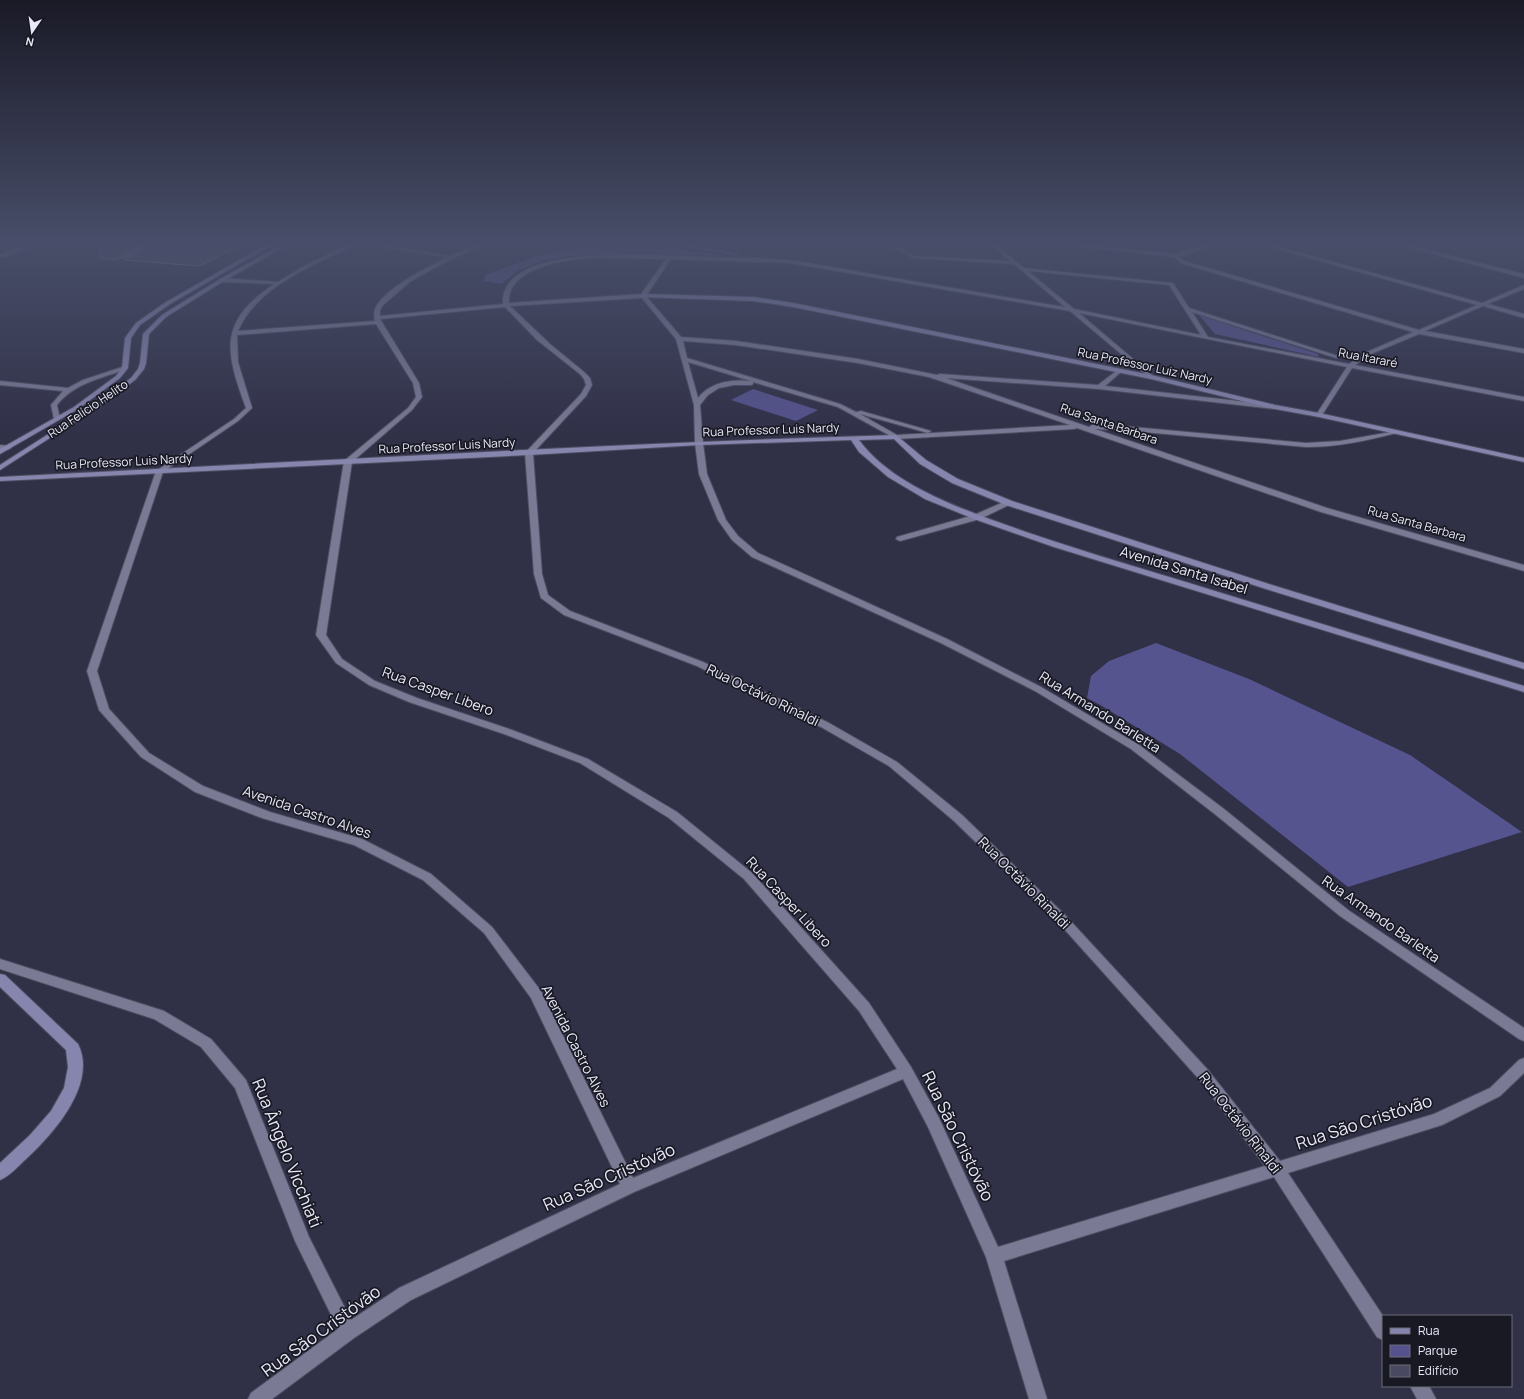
<svg xmlns="http://www.w3.org/2000/svg" width="1524" height="1399" font-family="Manrope,sans-serif">
<rect width="100%" height="100%" fill="#303047"/>
<!-- green -->
<path fill="#55528d" d="M1199 315 1318 354 1319 357 1215 334Z
M753 389 818 410 796 421 731 400Z"/>
<!-- forest -->
<path fill="#56548f" d="M589 243H642L731 257 643 253 569 256 542 261 519 270 501 284 484 281 485 275 537 256 560 251 594 246Z
M1156 643 1249 679 1410 755 1522 832 1348 887 1180 754 1102 706 1087 698 1091 676 1109 661Z"/>
<!-- building -->
<path fill="#494962" stroke="#9091ac" d="M101 243H143L117 257 118 260 100 258Z
M155 243H245L199 266 124 260Z"/>
<g fill="none" stroke-linecap="round" stroke-linejoin="round">
<defs>
<path id="lane" d="M359 243H373L454 257 452 258Z
M1006 501H1012L1013 503 980 519 900 541 896 539 897 537 974 515Z"/>
<path id="street" d="M30 243H37L4 257H0V255Z
M147 243H154L123 259 118 258Z
M351 243H358C349 249 338 253 327 258 294 274 253 295 238 331L375 321C374 317 374 312 375 309 386 283 456 253 481 243H489L449 260 411 281 383 305 380 310V316L503 304C498 241 663 255 701 257 728 258 758 257 785 260 816 263 847 270 877 275 940 286 1003 297 1065 307L1014 264 913 258 886 243H892L914 256 1010 261 989 243H994L1024 268 1173 283 1189 308 1341 357 1336 358 1192 312 1208 337 1349 364 1367 352 1413 332 1180 263 1175 257 1045 243H1066L1176 254 1213 243H1222L1179 257 1184 261 1419 330 1477 305 1256 243H1265L1482 303 1524 285V289L1488 304 1524 314V318L1483 306 1425 331 1524 349V353L1419 334 1371 354 1355 365 1524 397V401L1352 368 1322 415 1319 417 1316 415 1347 367 1079 313 1153 376V378L1151 379 1070 311 789 263 671 259 646 296 681 337 736 341 858 359 937 375 940 374 1098 385 1119 369 1122 371 1121 372 1105 386 1274 405 1277 407 1274 409 1099 389 946 378 1089 427 1092 425 1122 426 1306 443 1340 441 1396 431V433C1366 441 1337 447 1306 447L1122 430 1095 429 1327 508 1524 565V571L1321 512 1077 428 1074 429 896 439 838 407 753 382V384L751 385H734L719 388 708 395 700 405 703 443 707 474 726 520 738 536 758 553 947 639 1041 687 1139 745 1224 809 1348 910 1524 1028V1041L1519 1039 1340 916 1216 815 1131 749 1035 691 941 643 752 557 732 540 718 520 699 474 695 443 694 405 676 339 642 298 510 306 550 344 584 372 590 378 592 385 586 396 533 453 542 574 548 595 570 611 703 662 829 723 897 762 962 815 1065 915 1208 1070 1280 1161 1434 1114 1490 1088 1519 1060 1524 1058V1073L1500 1096 1442 1125 1288 1173 1383 1316V1340L1377 1337 1274 1177 1004 1261 1047 1399H1029L986 1257 928 1127 903 1079 634 1192 411 1300 354 1338 272 1399H248L251 1393 338 1329 295 1241 235 1088 201 1047 154 1019 0 969V959L164 1011 211 1039 246 1080 309 1237 351 1320 399 1288 620 1184 531 998 484 933 423 880 354 845 262 818 195 792 141 757 99 710 87 671 156 471 234 419 246 408C225 351 218 322 274 284L222 282 219 280 222 278 278 282 302 267ZM596 258 666 259 641 294 509 303C507 266 569 259 596 258ZM1028 271 1169 285 1201 335 1074 309ZM505 307 537 340 580 374 584 379 586 385 581 394 525 453 534 574 541 598 564 615 697 666 821 727 889 766 954 821 1057 921 1198 1078 1265 1166 998 1247 939 1118 911 1067 869 1003 752 873 677 812 588 759 512 730 417 698 375 681 342 659 326 635 352 462 412 410 422 397 419 383 380 319ZM376 324 413 383 416 397 408 408 344 461 316 635 336 663 369 685 409 702 504 734 580 763 669 818 744 879 859 1011 897 1069 633 1178 541 991 492 927 431 874 362 839 270 812 203 786 149 753 109 709 97 671 163 472 238 421 252 408 238 362 237 335ZM683 341 736 345 858 363 929 377 1070 425 897 435 860 414 928 433 931 431 861 411 856 412 840 404 687 358ZM688 362 751 381C732 379 710 382 698 398Z
M663 243H677L738 254 736 255Z
M1392 243H1401L1524 274V278Z
M125 366 127 367V369C102 378 74 383 57 405L60 419 57 421 54 419 51 405 63 391 0 385V381L68 388 83 380Z
M0 445 10 446 11 448 7 450 0 449Z
M1410 1386H1429L1436 1399H1417Z"/>
<path id="secondary" d="M269 243H275L170 304 140 325 131 338 128 368 120 378 78 409 0 454V449L74 407 116 376 122 368 125 338 136 323 166 302Z
M285 243H291L224 281 166 317 149 334 146 363 144 369 135 380 101 405 0 470V465L97 403 131 378 138 369 140 363 143 334 162 315 220 279Z
M643 294 753 297 793 303 1151 375 1275 405 1319 413 1524 458V462L1319 417 1275 409 1151 379 793 307 753 301 641 297 640 296Z
M896 435 926 460 958 479 1012 501 1272 585 1524 663V669L1266 589 1006 505 952 483 920 464 894 439 859 440C895 489 971 512 1026 532 1090 554 1154 572 1218 592 1320 623 1422 655 1524 686V692L1054 547 974 519 925 499 888 477 859 452 851 440 699 445 529 455 0 481V477C299 462 597 444 896 435Z
M0 974 5 975 78 1044C98 1084 53 1134 26 1159 18 1166 10 1176 0 1180V1163L30 1135 51 1111 64 1088 68 1067 66 1050 0 987Z"/>
</defs>
<!-- lane casing -->
<use href="#lane" stroke="#4e4e62" stroke-width="2"/>
<!-- street casing -->
<use href="#street" stroke="#4e4e62" stroke-width="2"/>
<!-- secondary casing -->
<use href="#secondary" stroke="#4e4e62" stroke-width="2"/>
<!-- lane -->
<use href="#lane" fill="#7a7a95" fill-rule="evenodd"/>
<!-- street -->
<use href="#street" fill="#7a7a95" fill-rule="evenodd"/>
<!-- secondary -->
<use href="#secondary" fill="#8685ae" fill-rule="evenodd"/>
</g>
<!-- sky -->
<linearGradient id="sky" x2="0" y2="1"><stop stop-color="#1a1a27"/><stop offset="0.55" stop-color="#484e69"/><stop offset="1" stop-color="#484e69" stop-opacity="0"/></linearGradient>
<rect width="1524" height="439" fill="url(#sky)"/>
<g text-anchor="middle" stroke-width="3.5" stroke-linejoin="round" paint-order="stroke">
<!-- far-street labels -->
<g font-size="12" fill="#e8e9f8" stroke="#191924">
<text transform="translate(1368 358) rotate(11)" y="4">Rua Itararé</text>
<text transform="translate(1145 366) rotate(12)" y="4">Rua Professor Luiz Nardy</text>
<text transform="translate(88 409) rotate(-34)" y="4">Rua Felício Helito</text>
<text transform="translate(1109 424) rotate(19)" y="4">Rua Santa Barbara</text>
<text transform="translate(771 430) rotate(-2)" y="4">Rua Professor Luis Nardy</text>
<text transform="translate(447 446) rotate(-3)" y="4">Rua Professor Luis Nardy</text>
<text transform="translate(124 462) rotate(-3)" y="4">Rua Professor Luis Nardy</text>
<text transform="translate(1417 524) rotate(16)" y="4">Rua Santa Barbara</text>
</g>
<!-- street labels -->
<g font-size="14" fill="#e8e9f8" stroke="#191924">
<text transform="translate(1184 570) rotate(17)" y="5">Avenida Santa Isabel</text>
<text transform="translate(438 691) rotate(20)" y="5">Rua Casper Libero</text>
<text transform="translate(763 695) rotate(26)" y="5">Rua Octávio Rinaldi</text>
<text transform="translate(1100 712) rotate(32)" y="5">Rua Armando Barletta</text>
<text transform="translate(307 812) rotate(19)" y="5">Avenida Castro Alves</text>
<text transform="translate(1024 883) rotate(45)" y="5">Rua Octávio Rinaldi</text>
<text transform="translate(789 902) rotate(47)" y="5">Rua Casper Libero</text>
<text transform="translate(1381 919) rotate(35)" y="5">Rua Armando Barletta</text>
<text transform="translate(576 1046) rotate(63)" y="5">Avenida Castro Alves</text>
<text transform="translate(1240 1123) rotate(52)" y="5">Rua Octávio Rinaldi</text>
</g>
<!-- near-street labels -->
<g font-size="17" fill="#e8e9f8" stroke="#191924">
<text transform="translate(1364 1122) rotate(-18)" y="6">Rua São Cristóvão</text>
<text transform="translate(958 1136) rotate(64)" y="6">Rua São Cristóvão</text>
<text transform="translate(287 1153) rotate(68)" y="6">Rua Ângelo Vicchiati</text>
<text transform="translate(609 1177) rotate(-24)" y="6">Rua São Cristóvão</text>
<text transform="translate(321 1331) rotate(-36)" y="6">Rua São Cristóvão</text>
</g>
</g>
<!-- legend -->
<rect x="1382" y="1315" width="130" height="72" fill="#191924" stroke="#6c6c79"/>
<rect x="1390" y="1328" width="20" height="6" fill="#8685ae" stroke="#6c6c79"/>
<text x="1418" y="1335" font-size="12" fill="#e8e9f8">Rua</text>
<rect x="1390" y="1345" width="20" height="12" fill="#55528d" stroke="#6c6c79"/>
<text x="1418" y="1355" font-size="12" fill="#e8e9f8">Parque</text>
<rect x="1390" y="1365" width="20" height="12" fill="#494962" stroke="#6c6c79"/>
<text x="1418" y="1375" font-size="12" fill="#e8e9f8">Edifício</text>
<!-- north arrow -->
<g transform="translate(32 32) rotate(193)" stroke="#191924" stroke-width="3" paint-order="stroke">
<path d="M0-3L7 15L0 10L-7 15Z" fill="#e8e9f8"/>
<text y="-6" font-size="11" font-weight="bold" text-anchor="middle" fill="#e8e9f8">N</text>
</g>
</svg>
